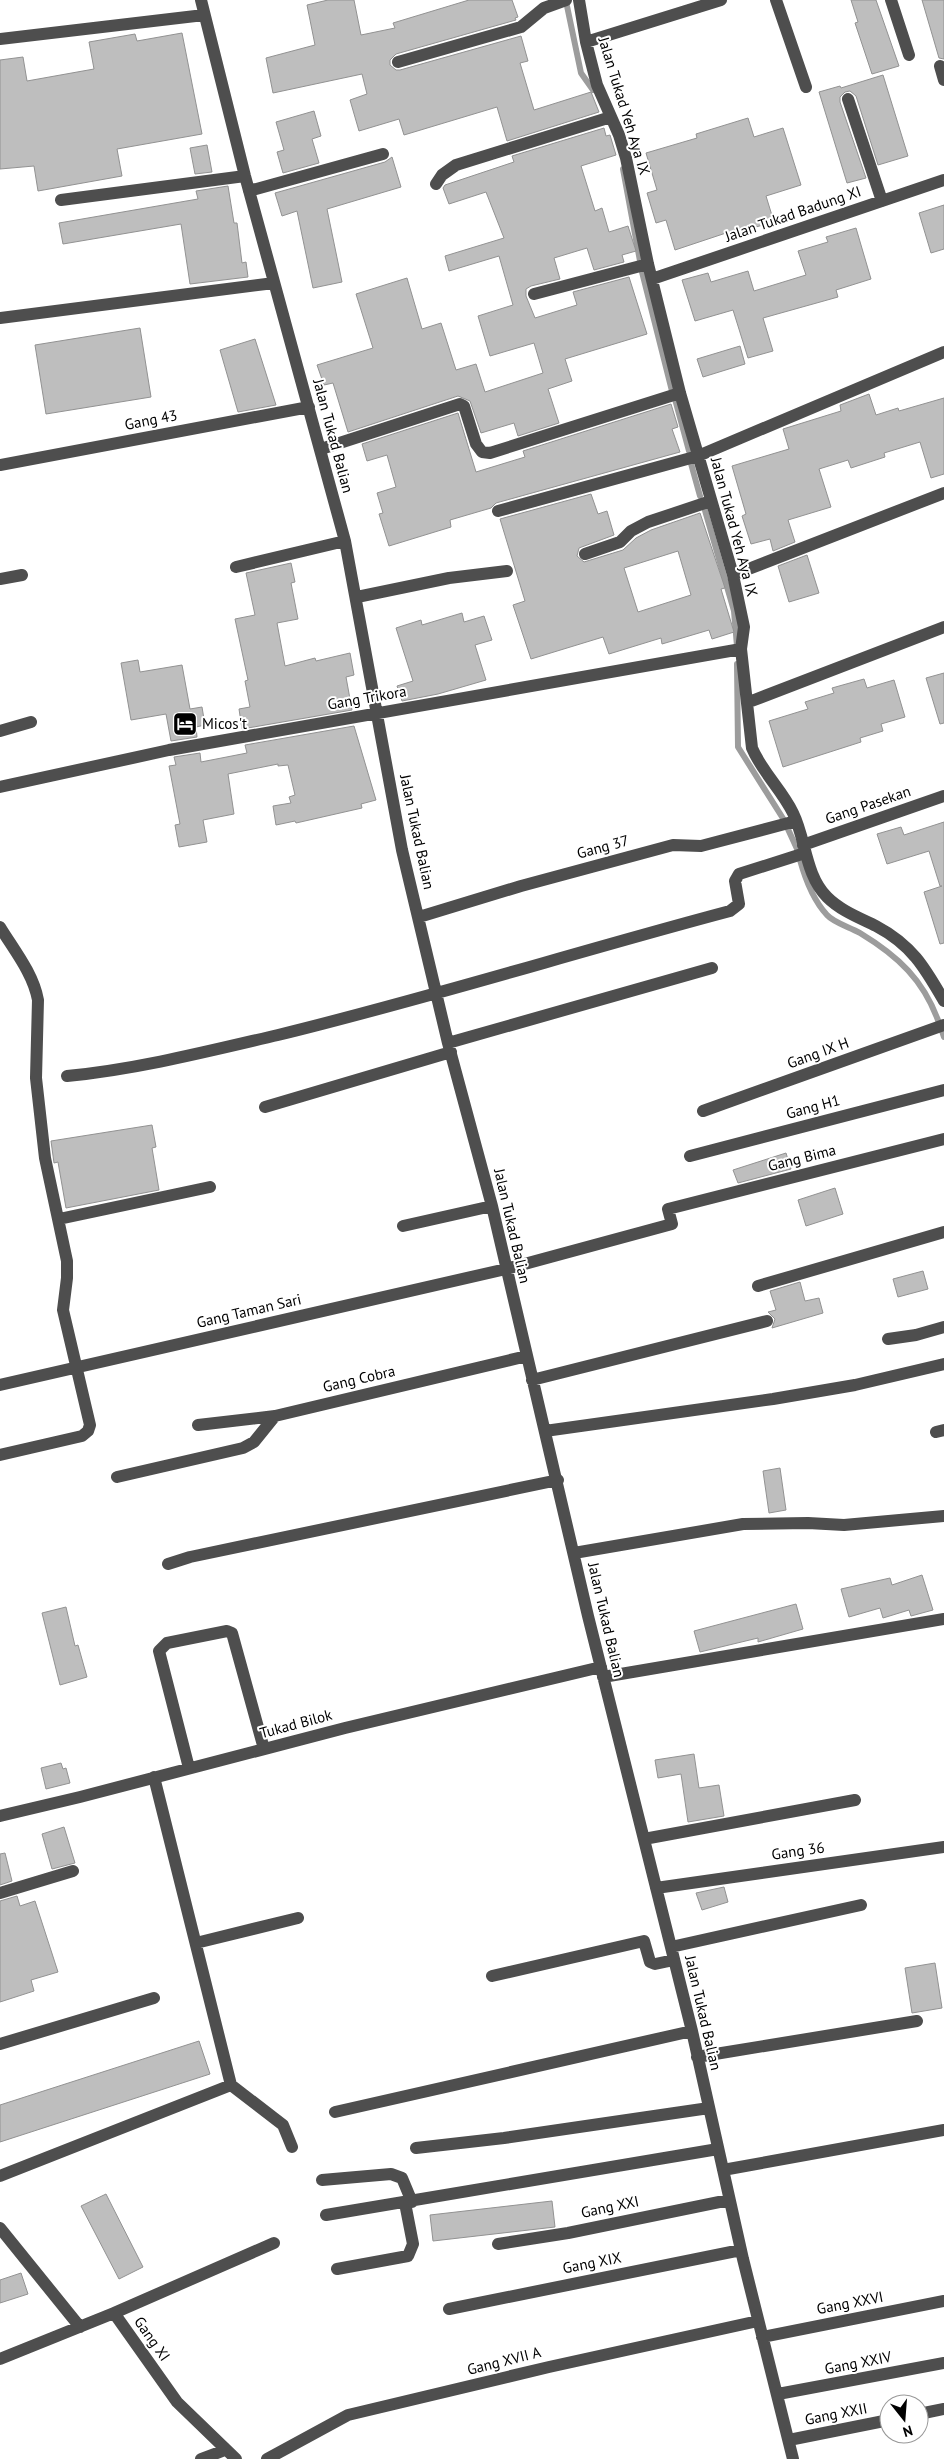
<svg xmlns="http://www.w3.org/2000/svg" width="944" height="2459" font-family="'PT Sans',sans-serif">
<rect width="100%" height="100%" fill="#fff"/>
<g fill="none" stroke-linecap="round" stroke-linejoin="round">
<!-- stream -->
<path stroke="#9c9c9c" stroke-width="6" d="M567 6 581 73 593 90
M623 169 640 261
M642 272 672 391
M675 399 689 451
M690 460 700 496
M704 507 734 611 737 646
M737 664 738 747 784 820
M787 827 798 851
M800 860C805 878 813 900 827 915 834 923 850 927 860 933 898 956 924 980 939 1023
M942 1031 944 1037"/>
</g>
<!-- building -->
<path fill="#bebebe" stroke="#929292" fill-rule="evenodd" d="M328 0H354L361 35 395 28 393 23 469 0H512L518 17 515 18 516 20 396 54 390 60V65L396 70H400L521 36 528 61 520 63 534 110 591 92 599 112 507 141 497 107 404 135 399 119 359 131 350 100 367 94 362 74 273 93 266 58 315 45 307 5Z
M851 0H876L899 66 872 74 855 23 858 22Z
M922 0H944V59L939 58Z
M182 33 202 134 117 149 122 176 38 191 34 166 0 169V60L23 57 27 81 94 69 89 42 135 34 137 41Z
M883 75 908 156 878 165 856 96 850 91 845 92 840 97V102L866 178 847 183 819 92 840 86 841 88Z
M314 111 321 136 312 139 319 163 283 173 277 152 284 150 276 122Z
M748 118 754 137 783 128 801 185 766 196 774 222 745 230 744 227 675 250 666 220 656 223 647 193 657 190 646 153 697 138 696 134Z
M604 128 606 136 610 135 616 155 581 166 595 211 602 208 609 232 628 226 636 251 622 255 624 262 594 270 587 248 554 258 560 279 531 286 526 289V296L535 318 577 305 573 292 629 277 647 334 565 359 572 381 548 389 559 423 518 436 514 423 481 433 470 401 458 396 348 432 333 383 324 385 317 365 373 348 356 294 407 278 422 329 441 323 456 370 476 364 485 392 543 373 534 343 490 356 478 316 513 305 499 256 449 271 445 256 504 238 486 192 449 204 443 188 445 185 514 162 512 156Z
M207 145 212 172 195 174 190 148Z
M392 157 401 187 327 209 342 282 313 288 297 211 282 216 275 193 385 162Z
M228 186 234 223H237L242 263 246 262 248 277 190 284 181 224 63 244 59 223 198 199 196 191Z
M944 205V249L931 253 919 213Z
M856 228 871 279 836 290 838 297 763 318 773 351 748 358 733 310 695 321 682 280 708 273 711 282 748 271 754 291 806 275 798 251 828 242 826 237Z
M140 328 151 397 46 414 35 345Z
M255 339 276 405 238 412 220 350Z
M740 346 745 364 703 377 697 359Z
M869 394 876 415 898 408 899 411 944 398V474L931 478 920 442 884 453 885 457 851 468 848 460 819 469 831 507 788 520 795 542 773 551 770 539 751 544 742 516 746 514 732 466 789 449 783 429 841 411 840 405Z
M671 404 678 427 672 429 680 452 496 503 491 508 450 520 451 527 389 546 379 514 383 513 377 493 396 487 387 455 367 461 362 444 458 413 476 472 525 457 523 451Z
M591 494 598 514 607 511 614 535 579 548 577 556 584 562 623 550 636 538 651 530 700 513 725 588 721 589 734 632 712 639 709 630 662 644 661 638 609 654 603 637 531 659 513 605 525 601 500 519ZM678 551 691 595 638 612 624 568Z
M807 555 819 593 789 602 778 566Z
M291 563 295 582 291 583 298 619 277 623 285 666 315 658 316 661 350 653 354 675 346 677 352 710 242 729 239 709 250 707 245 681 248 680 235 619 255 615 246 573Z
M462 613 464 622 484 616 492 640 475 645 486 680 438 694 402 701 397 686 413 681 396 628 421 620 422 625Z
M138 660 140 672 182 665 190 709 202 707 205 725 196 727 197 737 171 741 166 714 131 720 121 663Z
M944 673V723L940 724 926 678Z
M864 679 867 688 894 680 905 717 881 724 883 731 860 738 861 742 783 767 769 721 808 709 805 702 834 693 832 688Z
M354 726 376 800 361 804 362 808 296 823 295 821 276 825 273 806 291 803 289 797 295 795 288 765 278 766V764L228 774 234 814 203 820 207 842 179 847 175 825 180 824 169 766 176 765 174 757 200 753 201 762 247 753 245 745Z
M944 822V943L940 944 924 892 942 886H940L929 851 887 864 877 834 901 827 904 835Z
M152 1125 156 1147 152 1148 159 1190 66 1208 58 1162 54 1163 51 1141Z
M786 1153 791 1169 738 1183 733 1170Z
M835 1188 843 1214 806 1226 798 1200Z
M923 1271 928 1289 898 1297 893 1279Z
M800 1282 805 1301 819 1298 823 1313 772 1328 775 1319 768 1312 776 1310 770 1291Z
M780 1468 786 1510 769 1513 763 1471Z
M922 1575 933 1610 911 1616 909 1610 883 1618 880 1608 849 1617 841 1589 890 1578 892 1585Z
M796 1604 803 1629 758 1642V1638L700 1652 694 1631Z
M66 1607 75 1646 78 1645 87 1677 60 1685 42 1613Z
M694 1754 699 1788 719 1785 724 1816 688 1822 681 1774 658 1778 655 1760Z
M61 1763 63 1769 66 1768 70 1783 46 1789 41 1768Z
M64 1827 75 1863 52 1869 42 1834Z
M5 1853 12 1881 0 1885V1854Z
M724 1887 728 1902 702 1910 696 1893Z
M17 1896 20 1906 35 1901 58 1972 31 1980 34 1991 0 2002V1901Z
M935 1963 942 2008 912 2013 905 1968Z
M199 2041 210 2074 0 2142V2105Z
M106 2194 143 2267 119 2279 81 2206Z
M552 2201 555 2227 433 2241 430 2215Z
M21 2273 28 2294 0 2303V2280Z"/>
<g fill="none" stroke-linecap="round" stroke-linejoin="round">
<!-- minor -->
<path stroke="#4e4e4e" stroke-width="12" d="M201 0 245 176 345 541 402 850 448 1043 492 1206 588 1616 692 2031 743 2259 793 2459
M579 0 586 42 597 85 619 135 626 158 648 264 680 393 733 575 744 627 741 649 752 748C762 772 782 790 793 813 806 839 805 875 827 897 841 911 860 918 876 926 912 945 925 968 944 1001
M776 0 806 87
M891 0 909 55
M0 39 204 15
M586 42 721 0
M398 62 521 27 544 8 566 0
M940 66 944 80
M848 99 882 201
M436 184 442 175 456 165 611 117
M249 191 383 154
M61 200 245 176
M652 279 944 180
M534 294 648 264
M0 318 274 283
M321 449 460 404 464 406 476 444 482 452 490 453 680 393
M0 465 309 407
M498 511 698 456 944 352
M585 554 620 542 631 531 648 522 711 501
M236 567 345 541
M733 575 944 493
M0 579 22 575
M357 597 449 578 507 571
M749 702 944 627
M0 731 31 722
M0 787 169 750 741 649
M803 845 944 796
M419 917 521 886 673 845 701 846 796 821
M0 927C14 950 33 973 38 1000L36 1078 45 1158 67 1261V1278L63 1310 90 1425 88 1431 82 1436 0 1455
M448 1043 712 968
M67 1076C138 1069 209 1051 278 1035 430 998 579 951 730 911L739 904 735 881 739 874 805 853
M265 1107 451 1052
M703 1111 944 1025
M690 1156 944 1090
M59 1219 210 1187
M403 1226 492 1206
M758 1286 944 1232
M888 1339 916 1335 944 1327
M532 1380 767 1321
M0 1385 506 1269 672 1224 668 1209 944 1139
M198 1425 275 1416 527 1356
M545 1431 773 1399 855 1385 944 1364
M936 1432 944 1430
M117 1477 243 1448 254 1442 275 1416
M574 1553 743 1524 808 1523 844 1525 944 1516
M168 1564 190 1557 558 1480
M603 1677 944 1619
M189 1768 159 1651 167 1643 227 1631 232 1633 264 1749
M154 1777 231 2085 283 2125 292 2147
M0 1816 80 1797 345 1728 601 1667
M644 1839 855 1800
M656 1888 944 1847
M0 1893 73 1871
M196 1943 298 1918
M671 1947 861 1905
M492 1976 644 1941 650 1962 655 1964 674 1960
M0 2044 154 1998
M697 2057 917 2021
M335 2112 692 2031
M416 2148 504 2138 709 2108
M723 2170 944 2130
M0 2176 231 2085
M322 2180 391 2174 402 2178 412 2202
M326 2215 718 2149
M0 2228 80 2327
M498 2244 568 2233 729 2200
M337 2269 408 2256 413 2244 405 2203
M449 2309 741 2250
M114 2313 274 2243
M762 2337 944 2301
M0 2359 114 2313 177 2402 236 2459
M778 2394 944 2363
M919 2414 944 2409
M789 2440 889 2420
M201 2459 225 2450
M267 2459 348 2415 549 2367 758 2321"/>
</g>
<!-- icons -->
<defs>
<symbol id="hotel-square" viewBox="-11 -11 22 22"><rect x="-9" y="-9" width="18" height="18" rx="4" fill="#000" stroke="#fff"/><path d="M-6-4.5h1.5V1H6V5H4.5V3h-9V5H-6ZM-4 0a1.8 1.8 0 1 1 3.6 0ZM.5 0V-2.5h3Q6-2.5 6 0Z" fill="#fff"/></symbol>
</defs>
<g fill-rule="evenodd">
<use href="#hotel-square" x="171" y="710" width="28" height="28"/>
</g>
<g text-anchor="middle" stroke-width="4" stroke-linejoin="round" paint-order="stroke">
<!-- street labels -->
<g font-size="15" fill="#000" stroke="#fff">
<text transform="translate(624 106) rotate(73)" y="5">Jalan Tukad Yeh Aya IX</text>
<text transform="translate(793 214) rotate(-19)" y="5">Jalan Tukad Badung XI</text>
<text transform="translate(151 420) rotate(-11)" y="5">Gang 43</text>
<text transform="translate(333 436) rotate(75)" y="5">Jalan Tukad Balian</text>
<text transform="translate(734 527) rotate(75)" y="5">Jalan Tukad Yeh Aya IX</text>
<text transform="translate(367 698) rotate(-10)" y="5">Gang Trikora</text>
<text transform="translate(868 805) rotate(-19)" y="5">Gang Pasekan</text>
<text transform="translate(417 832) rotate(78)" y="5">Jalan Tukad Balian</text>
<text transform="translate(603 847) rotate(-15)" y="5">Gang 37</text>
<text transform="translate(818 1053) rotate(-20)" y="5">Gang IX H</text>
<text transform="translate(813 1107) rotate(-15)" y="5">Gang H1</text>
<text transform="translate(802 1158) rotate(-14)" y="5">Gang Bima</text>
<text transform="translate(512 1226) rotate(77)" y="5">Jalan Tukad Balian</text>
<text transform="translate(249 1311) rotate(-13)" y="5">Gang Taman Sari</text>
<text transform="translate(359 1379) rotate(-13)" y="5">Gang Cobra</text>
<text transform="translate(606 1620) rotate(77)" y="5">Jalan Tukad Balian</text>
<text transform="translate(296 1724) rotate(-15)" y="5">Tukad Bilok</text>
<text transform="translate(798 1851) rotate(-8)" y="5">Gang 36</text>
<text transform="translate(703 2013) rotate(77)" y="5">Jalan Tukad Balian</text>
<text transform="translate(610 2207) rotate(-12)" y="5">Gang XXI</text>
<text transform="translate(592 2263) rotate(-11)" y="5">Gang XIX</text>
<text transform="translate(850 2303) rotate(-11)" y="5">Gang XXVI</text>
<text transform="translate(152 2339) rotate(55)" y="5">Gang XI</text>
<text transform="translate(504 2361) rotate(-14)" y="5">Gang XVII A</text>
<text transform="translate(858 2363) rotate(-11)" y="5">Gang XXIV</text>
<text transform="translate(836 2414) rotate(-11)" y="5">Gang XXII</text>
</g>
<!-- poi labels -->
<g font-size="15" fill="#000" stroke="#fff" text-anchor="start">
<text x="202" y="729">Micos't</text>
</g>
</g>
<!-- north arrow -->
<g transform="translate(904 2419) rotate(163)"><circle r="24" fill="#ffffff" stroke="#999999"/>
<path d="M0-4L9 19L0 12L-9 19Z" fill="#000000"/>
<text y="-8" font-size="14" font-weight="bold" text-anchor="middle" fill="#000000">N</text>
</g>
</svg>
